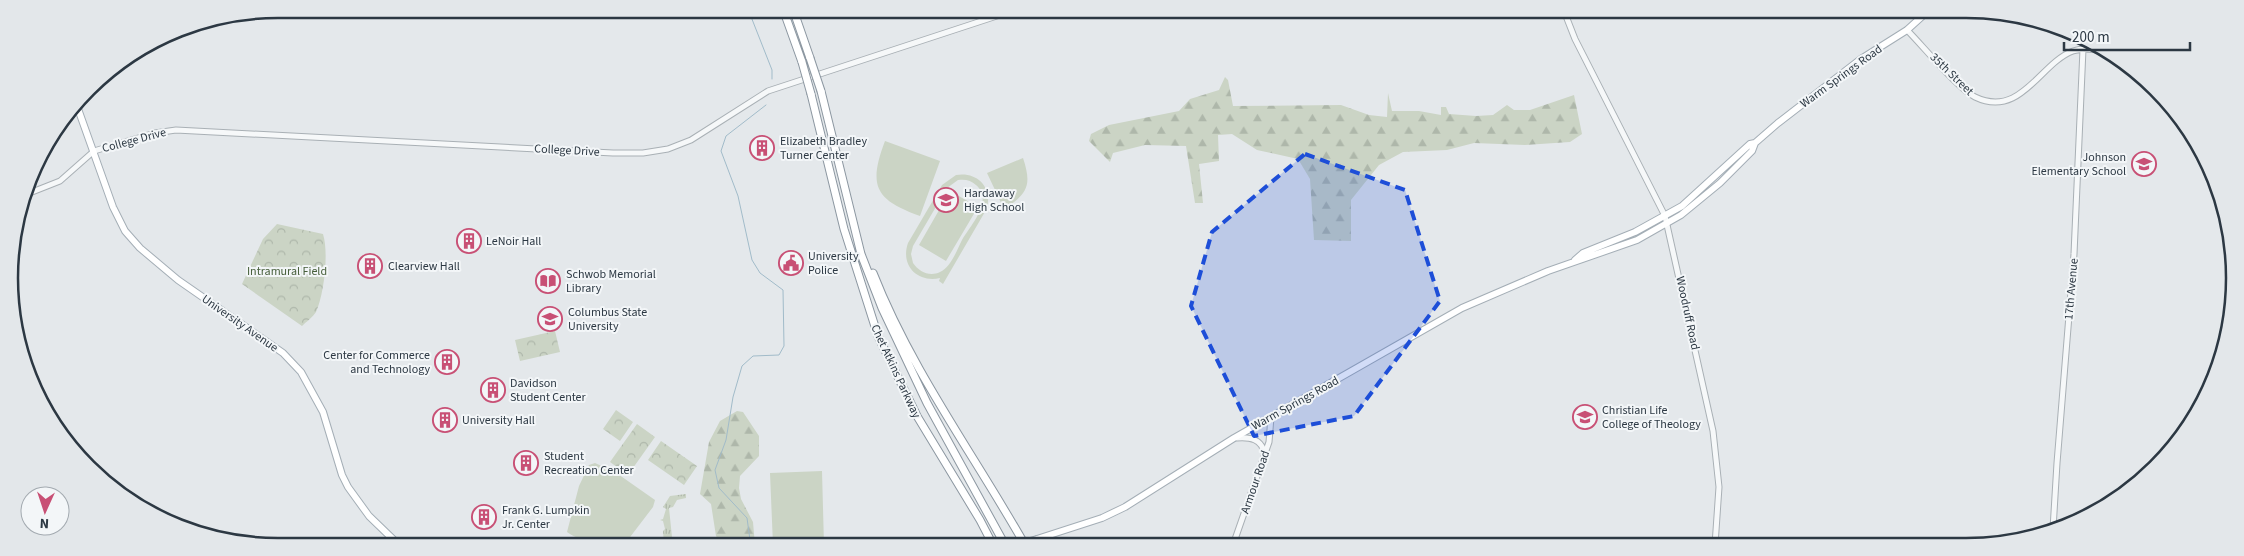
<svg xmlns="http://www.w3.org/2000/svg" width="2244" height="556" font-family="'Source Sans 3',sans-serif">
<defs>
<pattern id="grass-tufts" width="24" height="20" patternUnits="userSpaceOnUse" patternTransform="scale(1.25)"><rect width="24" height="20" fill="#cbd4c5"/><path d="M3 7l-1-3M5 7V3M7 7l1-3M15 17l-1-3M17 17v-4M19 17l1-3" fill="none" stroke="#aeb7aa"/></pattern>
<pattern id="forest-firs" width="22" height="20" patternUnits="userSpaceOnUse" patternTransform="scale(1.25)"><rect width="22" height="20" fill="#cbd4c5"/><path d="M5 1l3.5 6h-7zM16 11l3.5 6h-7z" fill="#aeb7aa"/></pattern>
<pattern id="park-crowns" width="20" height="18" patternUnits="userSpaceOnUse" patternTransform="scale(1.25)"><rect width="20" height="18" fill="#cbd4c5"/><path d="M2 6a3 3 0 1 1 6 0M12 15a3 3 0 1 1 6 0" fill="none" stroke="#aeb7aa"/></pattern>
</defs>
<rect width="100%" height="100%" fill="#e4e8eb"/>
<!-- grass -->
<path fill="url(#grass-tufts)" d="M686 494V498L677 500 673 507 669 508 672 537 675 540 672 541V545H664L663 531 665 529 663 521 660 520 663 519 666 509 663 507 670 496Z"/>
<!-- forest -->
<path fill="url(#forest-firs)" d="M1225 77 1228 80 1233 106 1341 105 1369 115 1387 117 1388 93 1392 111H1419L1441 115V107H1446L1449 114 1476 116 1493 115 1507 105 1514 110H1530L1574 95 1582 134 1570 142 1525 145 1474 143 1447 150 1403 152 1379 165 1351 200V241L1314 240 1310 179 1298 159 1257 150 1232 134 1218 135 1219 161 1199 164 1203 203H1195L1186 146 1145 145 1113 153 1110 162 1089 141 1091 134 1109 125 1179 111 1190 99 1219 90Z
M737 411 743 412 759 436V456L740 476 739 488 741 499 753 522 755 545 721 543 716 536 711 504 700 494 709 442 720 421Z"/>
<!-- park -->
<path fill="url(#park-crowns)" d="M277 224 323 234C329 253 324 294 316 312 313 317 306 322 302 326L242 284 263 239Z
M555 331 560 352 520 361 515 340Z
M616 410 633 422 620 441 603 429Z
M637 424 655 437 628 475 610 462Z
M661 441 697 466 684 485 648 460Z"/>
<!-- garden -->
<path fill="#cbd4c5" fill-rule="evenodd" d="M885 141 940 161 920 216C875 200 868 186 885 141Z
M1023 158C1032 185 1028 194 1004 209L987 173Z
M956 175C978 171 994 189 986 210L943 284 939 281 940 278C918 283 900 266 908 243L942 185ZM958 180C965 179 971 180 976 185 994 200 971 225 962 240 957 250 951 267 940 272 930 277 919 272 913 263L911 254 913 246 947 188Z
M950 191 978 207 946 261 919 245Z
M595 463 615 472 655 500 653 507 624 545C606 545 582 543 567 532L579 486 589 465Z
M822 471 824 545H773L770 473Z"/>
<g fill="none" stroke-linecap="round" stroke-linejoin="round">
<!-- stream -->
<path stroke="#a1bbc9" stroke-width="1" d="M748 9 772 70V79
M747 545 750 540 747 518 719 488 715 470 726 440 733 397 742 366 753 356 779 355 784 346 783 290 760 273 752 260 738 196 721 151 726 136 766 105"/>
<defs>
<path id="minor" d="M1564 11 1575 39 1665 216 1713 431 1719 487 1715 545
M1907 30C1923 46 1958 89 1975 97 2021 119 2040 63 2073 51 2084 47 2097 50 2108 51
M27 194 60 181 94 151 155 133 176 130 613 153H643L668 149 691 140 768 91 1015 10
M1237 438C1250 437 1262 439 1264 453
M2053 529 2057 463 2074 254 2083 49
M1233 545 1269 442 1271 417"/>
<path id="major" d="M77 106 113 207 125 231 140 248 178 280 283 353 301 372 323 412 342 475 348 487 369 516 399 545
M1575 260 1583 253 1635 232 1682 206 1750 144 1755 143
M1037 539 1102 518 1125 507 1234 438 1462 308 1548 271 1637 240 1681 215 1720 183 1752 151 1755 143 1778 123 1861 59 1907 30 1928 11"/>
<path id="highway" d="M783 9 802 62
M793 9 810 58
M821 91 861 254 882 308 927 403 1005 545
M811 94 844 229 878 336 917 416 980 520 993 545
M873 273C911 370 974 455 1025 545"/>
</defs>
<!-- minor casing -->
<use href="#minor" stroke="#a9b0b5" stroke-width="7"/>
<!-- major casing -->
<use href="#major" stroke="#a4aeb6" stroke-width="8"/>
<!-- highway casing -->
<use href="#highway" stroke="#8c97a1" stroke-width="9"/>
<!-- minor -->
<use href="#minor" stroke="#f6f8f9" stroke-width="5"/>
<!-- major -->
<use href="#major" stroke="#fff" stroke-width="6"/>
<!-- highway -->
<use href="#highway" stroke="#fff" stroke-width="7"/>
<defs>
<path id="major-bridge" d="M1017 545 1037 539"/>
<path id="highway-bridge" d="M810 58 821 91
M802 62 811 94"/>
</defs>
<!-- major-bridge casing -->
<use href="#major-bridge" stroke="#a4aeb6" stroke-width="8" stroke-linecap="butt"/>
<!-- highway-bridge casing -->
<use href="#highway-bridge" stroke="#8c97a1" stroke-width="9" stroke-linecap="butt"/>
<!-- major-bridge -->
<use href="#major-bridge" stroke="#fff" stroke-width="6"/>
<!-- highway-bridge -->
<use href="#highway-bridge" stroke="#fff" stroke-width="7"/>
</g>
<!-- marked area -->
<path fill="#1d4ed8" fill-opacity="0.2" stroke="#1d4ed8" stroke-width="4" stroke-dasharray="10 6" stroke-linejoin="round" d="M1305 154 1405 190 1440 301 1354 416 1254 436 1191 306 1212 232Z"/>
<!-- icons -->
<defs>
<symbol id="building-ring" viewBox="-11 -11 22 22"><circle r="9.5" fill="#f3f6f8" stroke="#c85075" stroke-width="1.5"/><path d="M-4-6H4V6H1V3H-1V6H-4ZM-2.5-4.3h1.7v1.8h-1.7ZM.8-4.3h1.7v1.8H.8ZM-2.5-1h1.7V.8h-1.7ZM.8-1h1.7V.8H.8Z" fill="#c85075"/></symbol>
<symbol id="school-ring" viewBox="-11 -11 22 22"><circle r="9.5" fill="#f3f6f8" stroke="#c85075" stroke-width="1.5"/><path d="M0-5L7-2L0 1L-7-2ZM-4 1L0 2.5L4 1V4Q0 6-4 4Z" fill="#c85075"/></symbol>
<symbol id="civic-ring" viewBox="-11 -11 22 22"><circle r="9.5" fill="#f3f6f8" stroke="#c85075" stroke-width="1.5"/><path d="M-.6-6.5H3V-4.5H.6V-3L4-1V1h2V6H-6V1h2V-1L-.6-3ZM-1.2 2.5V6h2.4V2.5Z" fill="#c85075"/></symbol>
<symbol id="library-ring" viewBox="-11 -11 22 22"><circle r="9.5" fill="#f3f6f8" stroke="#c85075" stroke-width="1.5"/><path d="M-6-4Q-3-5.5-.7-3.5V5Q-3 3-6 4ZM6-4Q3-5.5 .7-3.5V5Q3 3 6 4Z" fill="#c85075"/></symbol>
<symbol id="university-ring" viewBox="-11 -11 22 22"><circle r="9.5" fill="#f3f6f8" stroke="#c85075" stroke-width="1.5"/><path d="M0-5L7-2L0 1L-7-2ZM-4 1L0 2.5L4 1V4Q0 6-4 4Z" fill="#c85075"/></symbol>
</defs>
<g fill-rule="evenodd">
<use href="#building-ring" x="748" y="134" width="28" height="28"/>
<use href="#school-ring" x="2130" y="150" width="28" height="28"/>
<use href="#school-ring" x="932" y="186" width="28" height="28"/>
<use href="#building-ring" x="455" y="227" width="28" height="28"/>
<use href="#civic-ring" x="777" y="249" width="28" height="28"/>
<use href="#building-ring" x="356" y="252" width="28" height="28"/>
<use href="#library-ring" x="534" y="267" width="28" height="28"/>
<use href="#university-ring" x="536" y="305" width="28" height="28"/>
<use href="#building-ring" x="433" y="348" width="28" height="28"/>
<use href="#building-ring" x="479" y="376" width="28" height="28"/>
<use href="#school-ring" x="1571" y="403" width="28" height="28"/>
<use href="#building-ring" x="431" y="406" width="28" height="28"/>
<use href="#building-ring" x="512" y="449" width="28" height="28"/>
<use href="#building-ring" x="470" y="503" width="28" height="28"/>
</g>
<g text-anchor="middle" stroke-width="4" stroke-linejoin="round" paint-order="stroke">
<!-- street labels -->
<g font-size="12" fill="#2c3843" stroke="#f3f6f8">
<text transform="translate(1952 74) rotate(44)" y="4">35th Street</text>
<text transform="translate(1841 76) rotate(-36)" y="4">Warm Springs Road</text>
<text transform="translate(134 140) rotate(-15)" y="4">College Drive</text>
<text transform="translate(567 150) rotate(3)" y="4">College Drive</text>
<text transform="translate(2071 289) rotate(-85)" y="4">17th Avenue</text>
<text transform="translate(1688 313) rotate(78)" y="4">Woodruff Road</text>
<text transform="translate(240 323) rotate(35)" y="4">University Avenue</text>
<text transform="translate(896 371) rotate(65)" y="4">Chet Atkins Parkway</text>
<text transform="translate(1295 403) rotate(-29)" y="4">Warm Springs Road</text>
<text transform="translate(1255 482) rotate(-71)" y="4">Armour Road</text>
</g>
<!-- poi labels -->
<g font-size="12" fill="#2c3843" stroke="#f3f6f8" text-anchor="start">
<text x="780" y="145">Elizabeth Bradley<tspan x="780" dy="14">Turner Center</tspan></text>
<text x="2126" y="161" text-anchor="end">Johnson<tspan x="2126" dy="14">Elementary School</tspan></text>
<text x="964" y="197">Hardaway<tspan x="964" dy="14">High School</tspan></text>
<text x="486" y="245">LeNoir Hall</text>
<text x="808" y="260">University<tspan x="808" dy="14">Police</tspan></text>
<text x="388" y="270">Clearview Hall</text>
<text x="566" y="278">Schwob Memorial<tspan x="566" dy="14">Library</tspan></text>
<text x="568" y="316">Columbus State<tspan x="568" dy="14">University</tspan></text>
<text x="430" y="359" text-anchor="end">Center for Commerce<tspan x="430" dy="14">and Technology</tspan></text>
<text x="510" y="387">Davidson<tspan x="510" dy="14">Student Center</tspan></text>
<text x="1602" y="414">Christian Life<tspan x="1602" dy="14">College of Theology</tspan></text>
<text x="462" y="424">University Hall</text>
<text x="544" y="460">Student<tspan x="544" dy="14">Recreation Center</tspan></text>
<text x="502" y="514">Frank G. Lumpkin<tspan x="502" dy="14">Jr. Center</tspan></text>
</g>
<!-- park labels -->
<g font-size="12" fill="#465e3a" stroke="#f3f6f8">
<text x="287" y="275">Intramural Field</text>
</g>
</g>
<!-- crop -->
<path d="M0 0H2244V556H0ZM278 18H1966A260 260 0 0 1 2226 278V278A260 260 0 0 1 1966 538H278A260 260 0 0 1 18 278V278A260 260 0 0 1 278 18Z" fill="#e3e7ea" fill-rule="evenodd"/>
<path fill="none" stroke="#2c3843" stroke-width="2.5" d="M278 18H1966A260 260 0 0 1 2226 278V278A260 260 0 0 1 1966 538H278A260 260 0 0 1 18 278V278A260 260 0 0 1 278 18Z"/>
<!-- north arrow -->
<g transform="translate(45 511) rotate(183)"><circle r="24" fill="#f3f6f8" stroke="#a3aab0"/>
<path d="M0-4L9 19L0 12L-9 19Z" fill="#c85075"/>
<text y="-8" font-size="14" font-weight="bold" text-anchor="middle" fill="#2c3843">N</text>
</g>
<!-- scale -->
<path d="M2064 42v8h126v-8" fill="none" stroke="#2c3843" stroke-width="2.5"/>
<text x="2072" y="42" font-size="15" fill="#2c3843" stroke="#f3f6f8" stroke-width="4" paint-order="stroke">200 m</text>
</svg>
